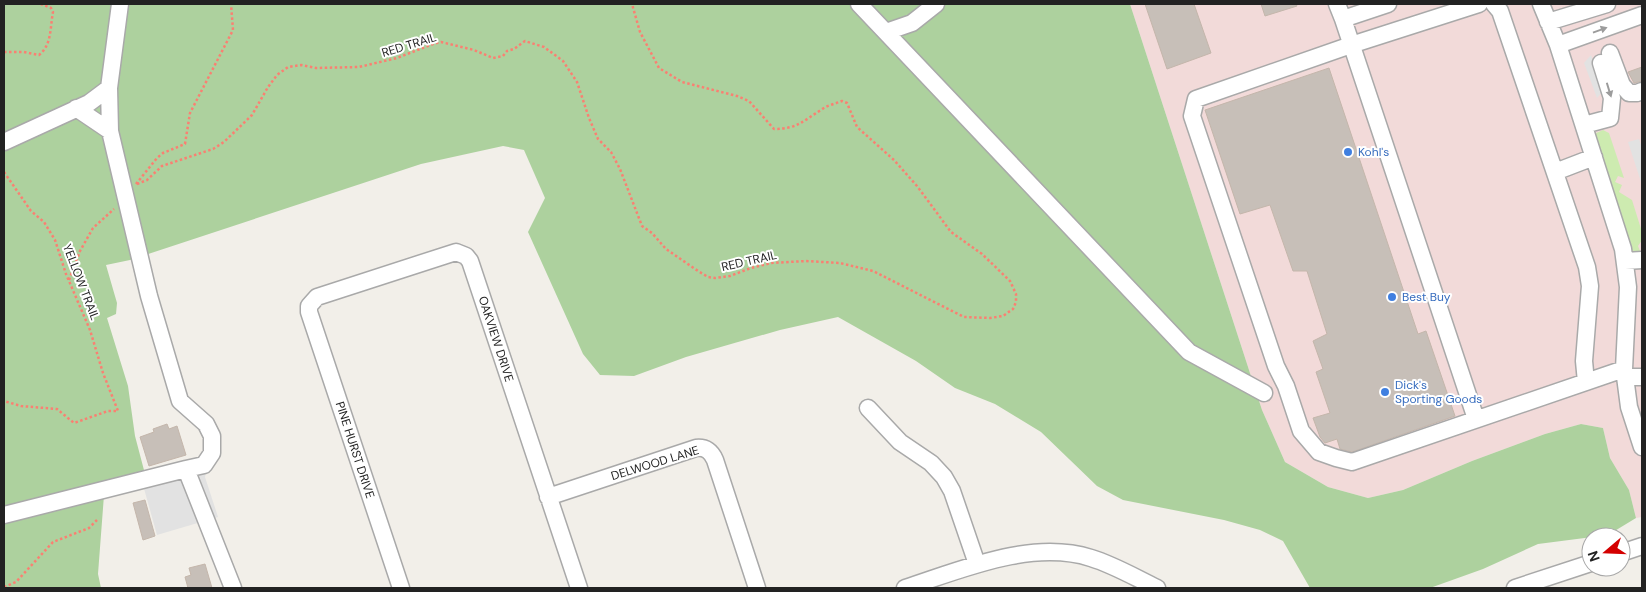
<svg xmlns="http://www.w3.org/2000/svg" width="1646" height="592" font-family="'DM Sans',sans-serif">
<rect width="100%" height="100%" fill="#f2efe9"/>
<!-- commercial -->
<path fill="#f2dad9" d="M1130 4H1642V517L1636 518 1629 490 1610 458 1603 428 1581 424 1545 434 1472 461 1403 490 1368 498 1328 487 1285 462 1262 410Z"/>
<!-- grass -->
<path fill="#cdebb0" d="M1603 130 1609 133 1624 178 1618 176 1615 182 1622 185 1619 192 1632 200 1642 232V240L1638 246 1640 251 1636 252 1629 249 1594 134Z"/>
<!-- forest -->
<path fill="#add19e" d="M4 4H1130L1262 410 1285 462 1328 487 1368 498 1403 490 1472 461 1545 434 1581 424 1603 428 1610 458 1629 490 1636 518 1608 535 1538 544 1483 569 1430 588H1310L1283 541 1260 530 1224 520 1123 500 1097 486 1041 432 995 404 955 388 916 361 838 317 780 330 686 357 634 376 600 375 583 354 528 232 545 198 524 150 503 146 421 164 130 260 106 265 117 303 116 314 107 318 128 386 135 436 145 474 105 482 98 574 101 588H4Z"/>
<!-- parking -->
<path fill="#e2e2e2" d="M1591 55 1604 90 1597 98 1584 63Z
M1639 139 1642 148V185L1628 142Z
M206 472 205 477 218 517 157 535 143 485Z"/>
<!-- building -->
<path fill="#c7bfb8" stroke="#c4b6ab" d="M1145 4H1194L1211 53 1167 69Z
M1261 4H1296L1297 6 1265 16Z
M1642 67V81L1634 83 1628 72Z
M1329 68 1418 334 1426 331 1455 416 1352 452 1340 449 1337 439 1325 443 1320 437 1313 418 1330 413 1316 372 1323 369 1313 341 1327 334 1307 271H1293L1270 205 1240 214 1205 110Z
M167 424 169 429 177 426 186 455 149 466 140 437 154 432 153 429Z
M145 500 155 536 143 540 133 503Z
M205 564 212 588H188L185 577 191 575 189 568Z"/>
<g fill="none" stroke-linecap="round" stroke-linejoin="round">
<defs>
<path id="minor" d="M120 4 109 88 110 131 149 296 180 401 206 424 212 436V453L204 465 186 469 233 588
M859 4 1189 352 1264 393
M1337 4 1343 19 1476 419
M1479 4 1351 45 1196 99 1192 116 1276 366 1286 386 1301 431 1319 452 1336 458 1352 462 1624 369
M1494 4 1500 11 1587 267 1590 286 1584 361 1586 382
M1541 4 1558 45 1623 249 1628 287 1624 369 1629 407 1642 447
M1343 19 1388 4
M1548 22 1607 4
M886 32 912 23 936 4
M1558 45 1642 15
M1610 53 1622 85 1629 93H1637L1642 91
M76 108 110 131
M1584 125 1610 118 1612 98 1601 63
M4 142 89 103 109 88
M1555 172 1594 157
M1625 261 1642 260
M1625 377H1642
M868 408 900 442 931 463 944 477 952 491 977 564
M548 497 696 448C706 447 711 451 715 460L757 588
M4 515 186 469
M1621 553 1642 546
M401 588 309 312V306L317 297 456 252 466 256 470 261 579 588
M905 588C961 570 1031 539 1091 558 1114 565 1136 578 1157 588
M1515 588 1591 563"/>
</defs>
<!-- minor casing -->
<use href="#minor" stroke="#a9a9a9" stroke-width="19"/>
<!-- path -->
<path stroke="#fa8072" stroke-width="2.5" stroke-dasharray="2.5 2.5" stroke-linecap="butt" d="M4 52H24L39 55C52 45 50 27 53 12L51 8 41 4
M4 172 31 211 44 222 55 240 66 274 90 330 103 373 118 411H108L74 423 57 409 21 406 4 401
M136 184 157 158 163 153 185 144 190 113 233 30 231 4
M137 184 147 180 162 166 213 149 224 142 252 115 268 87 277 75 288 67 301 65 316 68 359 67 397 58 433 44 441 42 474 50 493 58 503 56 507 51 514 49 525 41 544 47 563 61 577 82 589 118 598 139 611 152 620 169 642 226 652 233 666 249 698 271 708 277 715 278 730 276 751 268 771 263 806 261 840 263 873 271 964 317 990 318 1003 316 1013 309 1016 302V294L1010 281 982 254 951 232 917 186 894 160 857 127 847 103 842 101C835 104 827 105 821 110 803 121 797 129 774 129L749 101 737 96 682 82 659 68 640 32 632 4
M69 280 80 251 93 228 114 209
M4 587 16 582 53 542 89 528 97 520"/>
<!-- minor -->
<use href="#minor" stroke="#fff" stroke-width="16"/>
</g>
<!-- one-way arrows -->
<defs><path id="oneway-solid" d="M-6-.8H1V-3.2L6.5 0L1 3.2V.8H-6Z" transform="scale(1.25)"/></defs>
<g fill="#9c9c9c">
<use href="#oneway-solid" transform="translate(1600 30) rotate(-20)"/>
<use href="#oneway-solid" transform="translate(1609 90) rotate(73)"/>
</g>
<!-- markers -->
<g fill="#3f7fe0" stroke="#fff" stroke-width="2">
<circle cx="1348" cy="152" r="5"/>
<circle cx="1392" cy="297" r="5"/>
<circle cx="1385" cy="392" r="5"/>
</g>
<g text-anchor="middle" stroke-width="4" stroke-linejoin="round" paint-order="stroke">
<!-- street labels -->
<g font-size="12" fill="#222" stroke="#fff">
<text transform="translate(409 45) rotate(-17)" y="4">RED TRAIL</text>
<text transform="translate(749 261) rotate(-13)" y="4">RED TRAIL</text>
<text transform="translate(81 282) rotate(69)" y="4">YELLOW TRAIL</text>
<text transform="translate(496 339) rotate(72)" y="4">OAKVIEW DRIVE</text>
<text transform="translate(355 450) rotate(72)" y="4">PINE HURST DRIVE</text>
<text transform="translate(655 463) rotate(-17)" y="4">DELWOOD LANE</text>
</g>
<!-- shop labels -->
<g font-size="12" fill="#366cbe" stroke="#fff" text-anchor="start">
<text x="1358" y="156">Kohl's</text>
<text x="1402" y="301">Best Buy</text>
<text x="1395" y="389">Dick's<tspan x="1395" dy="14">Sporting Goods</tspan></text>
</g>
</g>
<!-- border -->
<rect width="1646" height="592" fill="none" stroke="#222222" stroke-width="10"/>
<!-- north arrow -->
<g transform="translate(1606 552) rotate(251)"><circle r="24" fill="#ffffff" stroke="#a7a7a7"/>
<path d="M0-4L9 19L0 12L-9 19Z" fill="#d40000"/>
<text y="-8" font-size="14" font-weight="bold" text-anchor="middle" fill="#222222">N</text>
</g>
</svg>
